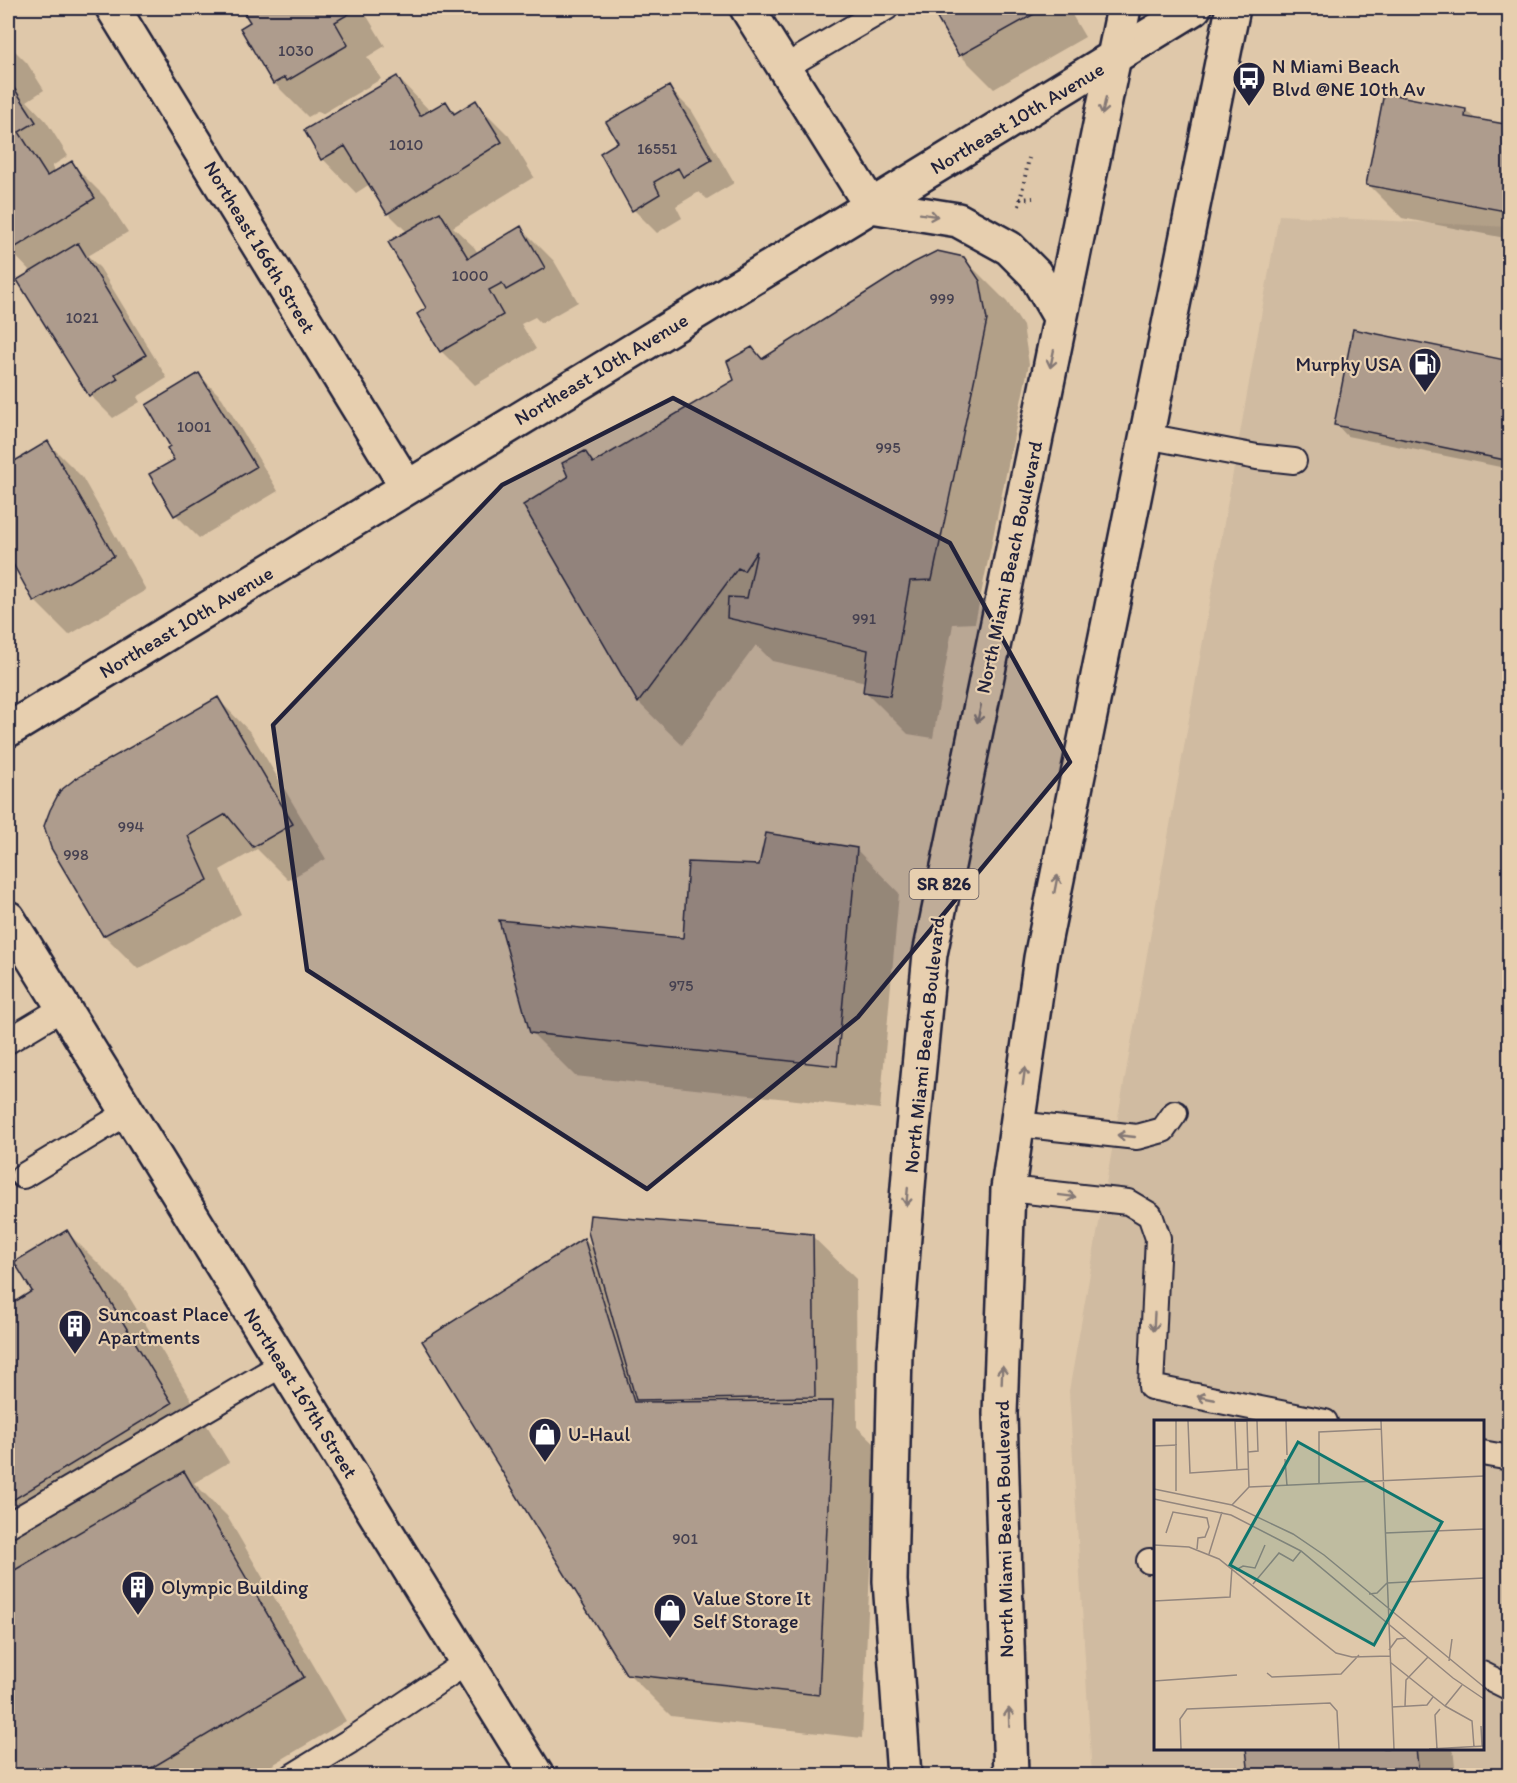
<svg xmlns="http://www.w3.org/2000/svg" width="1517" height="1783" font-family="Itim,sans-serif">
<rect width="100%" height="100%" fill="#dfc8aa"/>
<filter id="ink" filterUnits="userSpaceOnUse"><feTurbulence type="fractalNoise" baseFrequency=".0167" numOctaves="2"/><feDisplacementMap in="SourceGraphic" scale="12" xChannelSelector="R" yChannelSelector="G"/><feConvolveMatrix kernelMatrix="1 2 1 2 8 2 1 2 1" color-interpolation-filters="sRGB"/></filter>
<g filter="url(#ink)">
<!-- built -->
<path fill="#d0bba1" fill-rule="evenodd" d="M1279 215 1509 227V1775L1092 1776 1069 1391ZM1156 1422H1482V1748H1156Z"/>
<!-- shadow -->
<path fill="#0003" d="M243 8H362L385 46 367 57 381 79 322 114 319 111 308 117 274 83 242 28 252 23Z
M933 8H1068L1085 37 994 89 960 55Z
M8 44 27 63 44 90 27 101 46 121 68 156 52 166 56 172 71 163 105 197 128 232 88 256 100 268 167 378 137 397 140 402 113 418 90 395 20 281 32 273 8 248Z
M397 77 431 112 446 103 457 114 475 102 509 136 534 177 453 227 474 247 478 253 521 228 554 261 578 302 541 323 535 317 521 324 536 349 475 385 441 351 419 315 428 309 408 233 388 213 370 184 356 193 323 159Z
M669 88 692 111 734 183 707 199 699 192 676 206 682 218 657 233 634 210 620 143Z
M1466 110 1476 120 1510 127V239L1402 218 1368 184Z
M963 258 1007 302 1023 326 1029 364 975 623 953 624 933 738 908 734 865 691 866 682 772 661 756 645 682 745 639 703 525 505 570 477 585 453 595 463 736 380 752 349 764 360Z
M1510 363V469L1347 436 1336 424Z
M199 375 222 398 278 491 199 538 176 515V460L172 447Z
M48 443 82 477 146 590 69 635 35 601 8 552V453L13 463Z
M218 699 251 733 326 859 288 880 257 849 220 870 241 914 138 969 104 935Z
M856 849 899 893 880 1109 575 1076 531 1032 684 939 761 867Z
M67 1232 125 1290 229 1462 194 1483 227 1516 346 1721 254 1776H18L8 1758V1308L34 1292Z
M812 1236 856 1279 857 1427 876 1445 862 1738 671 1716 628 1673 584 1239 594 1250Z
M1248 1748H1453L1456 1776H1251Z"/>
<!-- building -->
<path fill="#ae9c8d" stroke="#22223b" stroke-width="1.5" d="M241 8H350L352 12 335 22 348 45 287 81 285 77 273 84 240 28 250 22Z
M931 8H1045L959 56Z
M397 76 420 116 446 101 454 114 476 100 502 142 387 214 345 146 321 160 304 130Z
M12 85 36 122 19 132 47 176 72 161 95 198 8 252V88Z
M669 86 712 160 683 177 678 168 654 182 660 194 632 211 600 153 618 142 606 122Z
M1384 93 1466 109 1465 117 1510 125V189L1505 211 1366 185Z
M440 212 468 258 521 226 545 268 506 290 502 283 489 290 503 315 440 352 417 314 426 308 388 242Z
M78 243 146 355 115 374 118 379 89 396 17 280Z
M937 251 964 257 980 281 987 320 932 580 910 581 890 696 863 692 868 650 727 618 728 597 747 598 757 551 744 571 738 568 638 703 523 505 568 477 562 463 585 451 593 463 734 380 727 361 752 347 762 359 913 263Z
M1353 329 1510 361V461L1334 425Z
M199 373 256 467 174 516 149 474 174 460 167 448 170 446 146 405Z
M48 441 114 556 34 602 8 555V465Z
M218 697 293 824 253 847 226 814 188 836 208 880 103 936 51 848 44 826 50 810 60 791 75 779Z
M766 833 857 848 837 1066 530 1033 499 920 683 938 688 862 759 865Z
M590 1215 813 1234 815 1397 636 1400 588 1232Z
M67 1230 172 1403 8 1503V1306L32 1291 14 1262Z
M584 1238 634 1402 833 1401 819 1695 626 1674 422 1341Z
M184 1471 304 1677 138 1776H16L8 1761V1574Z
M1246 1748H1416L1419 1776H1249Z"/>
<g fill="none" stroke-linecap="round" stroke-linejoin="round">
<defs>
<path id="service" d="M785 67 886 8
M1146 436 1257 457 1294 461
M8 1041 63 1008
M1017 1124 1137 1137 1163 1130 1175 1113
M23 1176 127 1113
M1008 1189 1128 1202 1150 1215 1158 1238 1151 1387 1325 1422
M1482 1453 1510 1458
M8 1525 283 1364
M1149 1561H1156
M1482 1674 1510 1688
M293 1776 350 1741 467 1662"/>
<path id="minor" d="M113 8 407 487
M747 8 871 206"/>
<path id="tertiary" d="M8 730 871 206 1194 8
M8 918 537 1776"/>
<path id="primary" d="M871 206 958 220 1009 248 1035 274 1060 317
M904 1776 890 1581 895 1350 911 1149 930 954 1124 8
M1011 1776 1000 1414 1008 1189 1041 958 1233 8"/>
</defs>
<!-- service casing -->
<use href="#service" stroke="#22223b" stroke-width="28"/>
<!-- minor casing -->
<use href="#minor" stroke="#22223b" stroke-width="38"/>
<!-- tertiary casing -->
<use href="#tertiary" stroke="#22223b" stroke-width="38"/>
<!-- primary casing -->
<use href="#primary" stroke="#22223b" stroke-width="38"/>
<!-- path -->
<path stroke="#22223b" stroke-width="4" stroke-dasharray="1.5 4.5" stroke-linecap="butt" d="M1020 199 1033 198
M1019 206 1029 158"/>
<!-- service -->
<use href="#service" stroke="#e7cfaf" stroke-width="24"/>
<!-- minor -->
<use href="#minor" stroke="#e7cfaf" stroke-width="33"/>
<!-- tertiary -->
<use href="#tertiary" stroke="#e7cfaf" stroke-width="33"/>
<!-- primary -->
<use href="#primary" stroke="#e7cfaf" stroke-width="33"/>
</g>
<!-- one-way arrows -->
<defs><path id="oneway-shaft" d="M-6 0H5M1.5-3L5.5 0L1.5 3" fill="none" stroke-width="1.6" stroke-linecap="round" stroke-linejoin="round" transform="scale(1.5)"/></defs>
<g stroke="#847875">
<use href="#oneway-shaft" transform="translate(1104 106) rotate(102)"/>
<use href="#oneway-shaft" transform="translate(929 215) rotate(9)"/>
<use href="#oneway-shaft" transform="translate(1052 359) rotate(102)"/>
<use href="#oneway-shaft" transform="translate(979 714) rotate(102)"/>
<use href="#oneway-shaft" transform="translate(1056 884) rotate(-79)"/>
<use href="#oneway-shaft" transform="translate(1024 1076) rotate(-82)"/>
<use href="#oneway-shaft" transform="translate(1126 1136) rotate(-174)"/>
<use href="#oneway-shaft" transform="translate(1067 1196) rotate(7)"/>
<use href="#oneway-shaft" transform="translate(907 1197) rotate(95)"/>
<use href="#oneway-shaft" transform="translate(1154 1322) rotate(93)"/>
<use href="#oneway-shaft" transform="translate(1002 1375) rotate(-88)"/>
<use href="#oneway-shaft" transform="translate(1206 1398) rotate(-169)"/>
<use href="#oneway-shaft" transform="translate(1009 1717) rotate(-92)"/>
</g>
</g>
<!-- marked area -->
<path fill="#22223b" fill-opacity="0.2" stroke="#22223b" stroke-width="4.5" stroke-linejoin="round" d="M673 398 950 543 1070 762 858 1017 647 1189 307 970 273 725 502 485Z"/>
<!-- icons -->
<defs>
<symbol id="bus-pin" viewBox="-11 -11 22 30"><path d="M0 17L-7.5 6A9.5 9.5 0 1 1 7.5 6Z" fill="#22223b" stroke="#e7cfaf"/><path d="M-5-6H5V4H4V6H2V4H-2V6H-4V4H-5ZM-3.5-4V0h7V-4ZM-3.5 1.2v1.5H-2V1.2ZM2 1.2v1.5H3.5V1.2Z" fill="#fff"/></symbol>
<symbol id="fuel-pin" viewBox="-11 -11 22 30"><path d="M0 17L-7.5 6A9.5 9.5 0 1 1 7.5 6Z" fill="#22223b" stroke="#e7cfaf"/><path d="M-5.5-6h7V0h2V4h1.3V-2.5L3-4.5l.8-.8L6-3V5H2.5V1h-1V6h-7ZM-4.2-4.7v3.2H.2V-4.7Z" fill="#fff"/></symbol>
<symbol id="building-pin" viewBox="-11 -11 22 30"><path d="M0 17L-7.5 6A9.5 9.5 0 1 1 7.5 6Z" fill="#22223b" stroke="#e7cfaf"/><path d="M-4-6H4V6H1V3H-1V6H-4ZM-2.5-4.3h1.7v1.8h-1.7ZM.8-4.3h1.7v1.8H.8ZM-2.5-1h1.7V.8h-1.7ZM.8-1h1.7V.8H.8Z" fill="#fff"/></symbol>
<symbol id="shop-pin" viewBox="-11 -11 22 30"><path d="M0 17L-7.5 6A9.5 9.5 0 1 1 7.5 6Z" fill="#22223b" stroke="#e7cfaf"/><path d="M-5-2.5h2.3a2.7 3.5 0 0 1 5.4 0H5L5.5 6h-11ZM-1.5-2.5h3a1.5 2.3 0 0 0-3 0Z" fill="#fff"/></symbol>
</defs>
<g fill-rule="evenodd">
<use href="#bus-pin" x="1230" y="59" width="38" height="52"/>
<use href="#fuel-pin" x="1406" y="345" width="38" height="52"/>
<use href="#building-pin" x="56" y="1307" width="38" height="52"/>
<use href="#shop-pin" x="526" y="1415" width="38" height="52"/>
<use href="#building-pin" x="119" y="1568" width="38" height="52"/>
<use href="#shop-pin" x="651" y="1591" width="38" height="52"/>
</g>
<g text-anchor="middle" stroke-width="4.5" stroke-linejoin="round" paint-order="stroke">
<!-- number labels -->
<g font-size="16" fill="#454050">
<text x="296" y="56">1030</text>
<text x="406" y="150">1010</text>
<text x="657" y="154">16551</text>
<text x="470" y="281">1000</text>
<text x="942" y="304">999</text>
<text x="82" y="323">1021</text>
<text x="194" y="432">1001</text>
<text x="888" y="453">995</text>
<text x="864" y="624">991</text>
<text x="131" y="832">994</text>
<text x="76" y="860">998</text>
<text x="681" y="991">975</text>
<text x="685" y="1544">901</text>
</g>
<!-- shield labels -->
<rect fill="#e7cfaf" stroke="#5d565e" stroke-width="1.5" x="909.5" y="869" width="69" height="30" rx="4.5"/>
<g font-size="18" font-weight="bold" fill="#22223b">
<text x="944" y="890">SR 826</text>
</g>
<!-- poi labels -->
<g font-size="20" fill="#22223b" stroke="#e7cfaf" text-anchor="start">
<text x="1272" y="73">N Miami Beach<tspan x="1272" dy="23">Blvd @NE 10th Av</tspan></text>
<text x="1402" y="371" text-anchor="end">Murphy USA</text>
<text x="98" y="1321">Suncoast Place<tspan x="98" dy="23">Apartments</tspan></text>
<text x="568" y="1441">U-Haul</text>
<text x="161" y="1594">Olympic Building</text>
<text x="693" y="1605">Value Store It<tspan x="693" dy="23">Self Storage</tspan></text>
</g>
<!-- street labels -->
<g font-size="20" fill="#22223b" stroke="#e7cfaf">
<text transform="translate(1017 118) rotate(-31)" y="7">Northeast 10th Avenue</text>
<text transform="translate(260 247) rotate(59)" y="7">Northeast 166th Street</text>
<text transform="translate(601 369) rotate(-31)" y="7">Northeast 10th Avenue</text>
<text transform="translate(1009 567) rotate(-78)" y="7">North Miami Beach Boulevard</text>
<text transform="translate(186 622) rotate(-31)" y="7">Northeast 10th Avenue</text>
<text transform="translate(924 1045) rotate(-84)" y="7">North Miami Beach Boulevard</text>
<text transform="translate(301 1393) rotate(58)" y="7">Northeast 167th Street</text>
<text transform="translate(1004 1529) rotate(-91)" y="7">North Miami Beach Boulevard</text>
</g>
</g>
<!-- overview -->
<g transform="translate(1154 1420)">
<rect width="330" height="330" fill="#dfc8aa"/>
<path fill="none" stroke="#93867e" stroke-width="1.5" d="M22 1V71M34 1 36 53 95 49M93 1 95 67M132 1 133 35M227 1 240 329M0 26 23 25M94 32 104 31 103 1M131 39 133 66M83 51 81 1H93M165 64V12L227 9M0 69 78 85 139 114 170 135 330 267M0 79 77 95 147 131 299 258 330 279M78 85 95 67 330 56M12 113 19 92 53 98 55 107 51 117 44 118 43 129M231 113 330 109M0 125 35 127 65 139 182 233 198 237 236 236M55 134 68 92M82 150 89 146 101 148 111 125M233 163 330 158M99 164 125 133 139 141 147 131M215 174 223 173 233 163M0 181 76 177 78 147M235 230 243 219 252 218M295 241 298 219M236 242 291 286 308 265M113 253 118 257 187 254 205 235M0 261 83 255M251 286 252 260 274 237M291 286 318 301 320 327M238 287 273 285 279 277M327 306 328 326M27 329 26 299 33 289 176 283 183 291 185 329M275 329 330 326M283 329 281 295 286 289"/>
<path fill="#0f766e" fill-opacity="0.15" stroke="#0f766e" stroke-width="3" d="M144 22 288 102 220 225 76 145Z"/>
<rect width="330" height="330" fill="none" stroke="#22223b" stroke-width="3"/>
</g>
<!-- margin -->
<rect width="1517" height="1783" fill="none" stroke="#e7cfaf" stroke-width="30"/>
<rect x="15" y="15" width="1487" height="1753" fill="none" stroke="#22223b" stroke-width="2" filter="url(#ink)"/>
</svg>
